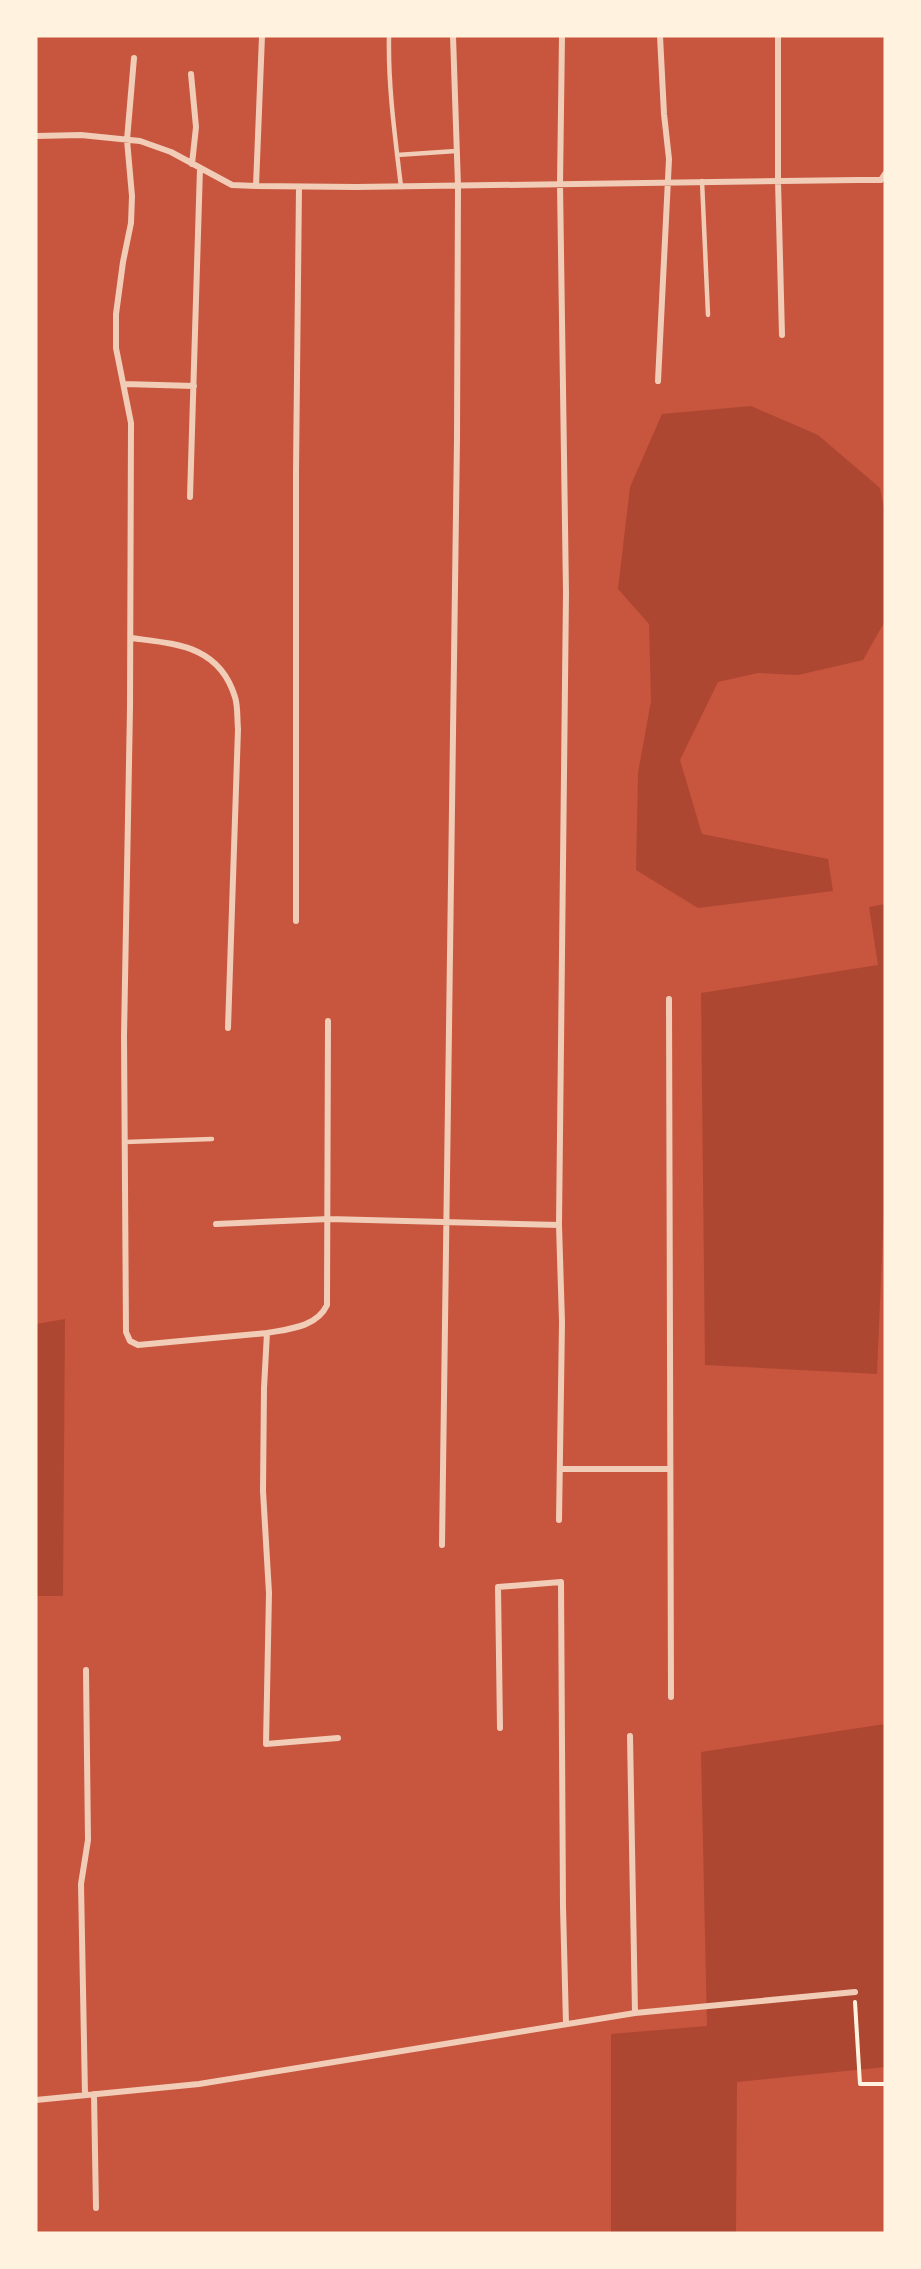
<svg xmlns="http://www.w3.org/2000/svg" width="921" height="2269" font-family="Signika,sans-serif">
<rect width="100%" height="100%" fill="#c8553d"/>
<!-- green -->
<path fill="#ae4732" d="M751 406 818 435 880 488 885 514V621L863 660 798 675 758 673 718 682 680 760 702 834 828 859 833 891 698 908 636 870 638 773 651 701 649 624 618 589 630 487 662 414Z
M885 904V1186L877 1374 705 1365 701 993 878 965 869 907Z
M65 1319 63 1596H36V1324Z
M885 1724V2067L737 2082 736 2233H611V2034L707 2026 701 1752Z"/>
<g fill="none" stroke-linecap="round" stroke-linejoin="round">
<!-- path -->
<path stroke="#fff3e0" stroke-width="4" d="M855 2002 860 2084H885"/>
<!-- service -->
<path stroke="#f1ccb7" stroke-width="4.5" d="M389 36C388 87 395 136 401 187
M397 155 456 151
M702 181 708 315
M125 1142 212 1139"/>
<!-- minor -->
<path stroke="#f1ccb7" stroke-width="6" d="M778 36V181L782 335
M134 58 127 140 132 196 131 223 123 262 116 314V348L131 423 130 708 124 1036 126 1332 130 1341 138 1345 267 1333
M191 74 196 127 192 164
M36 136 81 135 140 141 171 152 232 185 256 186 356 187 858 180H881L885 174
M256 186 262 36
M658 381 669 159 664 114 660 36
M124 384 194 386
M190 497 200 168
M131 638C176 644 219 645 235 697 238 706 237 718 238 729L228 1028
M296 921V471L299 187
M669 999 671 1697
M328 1021 327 1305C317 1327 289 1329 267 1333L264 1388 263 1491 269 1593 266 1744 338 1738
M216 1224 329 1219 559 1225
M560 1469H670
M559 1520 562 1322 559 1225 566 593 560 184 562 36
M442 1545 457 439 458 186 453 36
M500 1728 498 1587 561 1582 563 1907 566 2024
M630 1736 635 2013
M94 2094 96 2208
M85 2095 81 1884 88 1840 86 1670
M36 2100 199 2084 635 2013 855 1992"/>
</g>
<!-- border -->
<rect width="921" height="2269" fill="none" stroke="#fff3e0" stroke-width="75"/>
</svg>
